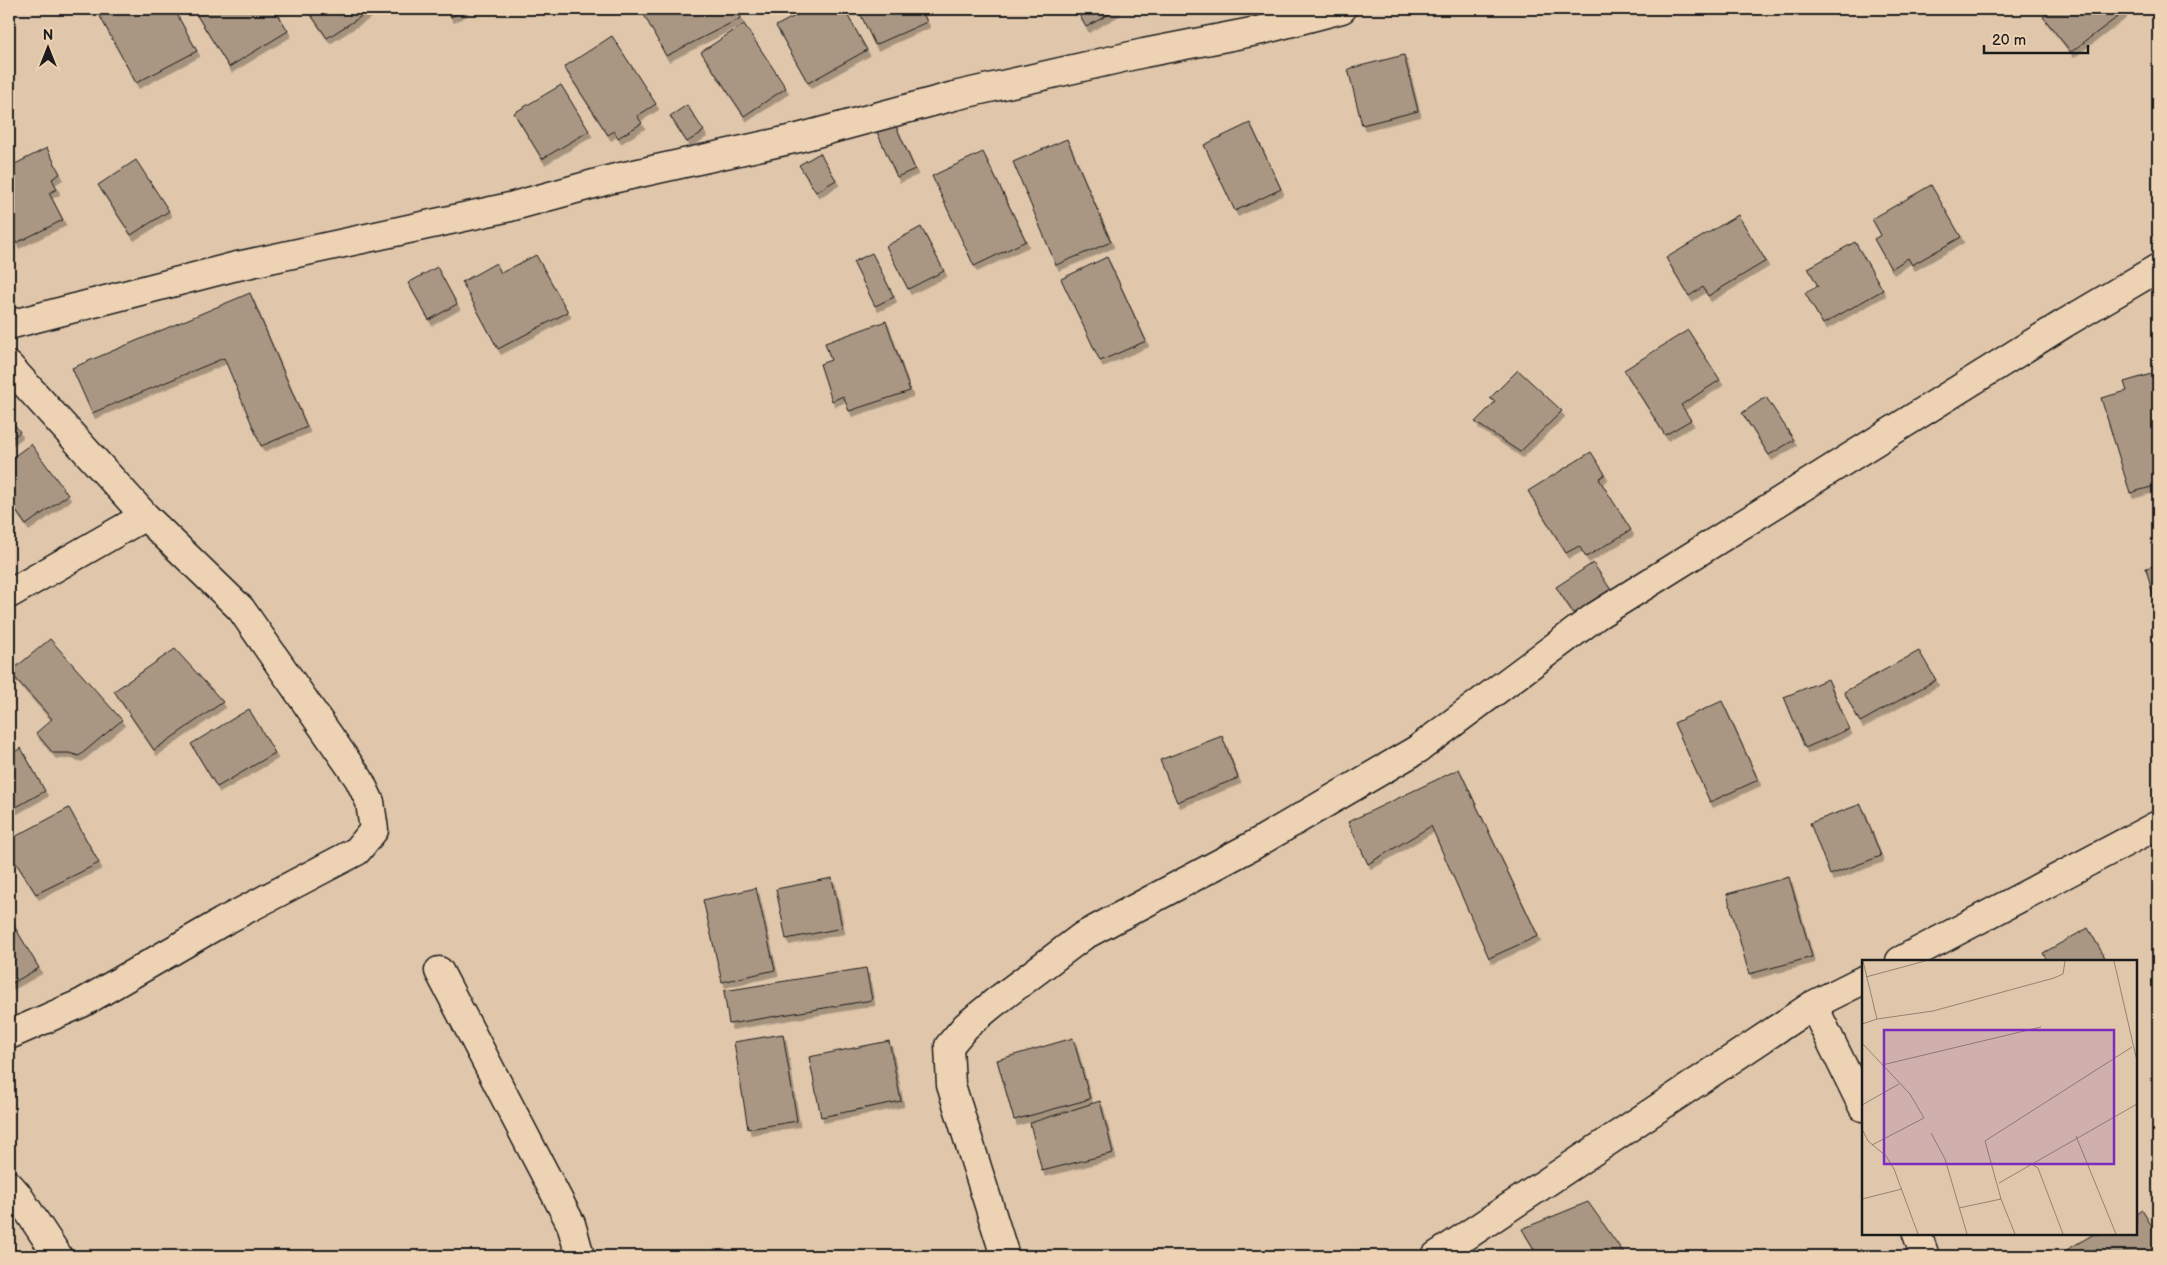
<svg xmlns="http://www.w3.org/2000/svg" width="2167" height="1265" font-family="'Balsamiq Sans',sans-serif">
<defs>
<filter id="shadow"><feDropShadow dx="3" dy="5.5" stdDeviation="0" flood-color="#0004"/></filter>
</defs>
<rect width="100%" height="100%" fill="#e0c7ab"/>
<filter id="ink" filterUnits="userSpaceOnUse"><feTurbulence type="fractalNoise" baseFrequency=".02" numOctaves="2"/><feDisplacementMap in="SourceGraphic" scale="10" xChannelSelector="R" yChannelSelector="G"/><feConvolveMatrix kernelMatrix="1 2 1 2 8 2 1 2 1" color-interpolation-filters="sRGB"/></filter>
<g filter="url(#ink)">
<!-- building -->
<path fill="#aa9783" stroke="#1c1c1c" filter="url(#shadow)" d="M96 9H174L197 51 136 83Z
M193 9H275L288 31 229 67Z
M307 9H373L327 38Z
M446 9H466L451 17Z
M641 9H737L741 18 666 56Z
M808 9H844L867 50 808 83 776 26Z
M858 9H921L927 22 875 45Z
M1076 9H1118L1086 27Z
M2054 9H2122L2124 12 2071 52 2043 17Z
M744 24 786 88 744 116 701 52Z
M612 36 656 104 637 116 642 123 618 138 614 131 608 135 564 67Z
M1404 55 1418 111 1362 125 1348 69Z
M561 85 589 131 542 159 514 113Z
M687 105 704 131 687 142 670 116Z
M894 122 915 169 897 177 876 130Z
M1250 123 1281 189 1235 211 1204 145Z
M1067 139 1111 242 1056 265 1013 162Z
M47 148 60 174 52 179 57 189 49 193 63 220 16 243 11 233 9 234V167Z
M983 152 1026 241 974 266 932 176Z
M820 153 836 180 816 192 799 165Z
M136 160 169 211 131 235 98 185Z
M1931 185 1961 237 1912 265 1908 258 1891 269 1874 239 1881 235 1872 219Z
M1738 215 1766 261 1708 296 1703 287 1689 296 1666 258Z
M921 227 944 271 908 289 886 246Z
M1855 242 1883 290 1823 324 1805 293 1818 286 1808 268Z
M872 253 894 297 875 306 853 262Z
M536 255 568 312 498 349 462 282 496 263 501 273Z
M1107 257 1146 341 1100 361 1061 279Z
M437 267 457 304 429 320 408 283Z
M250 293 307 427 261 446 224 358 92 413 72 368Z
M886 321 910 391 849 411 843 396 832 401 820 364 831 360 825 343Z
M1688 330 1720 380 1681 405 1691 420 1665 435 1624 370Z
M1518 370 1562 411 1520 452 1475 422 1495 402 1490 398Z
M2158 372V485L2130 493 2101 398 2127 391 2124 382Z
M1766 397 1794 440 1769 455 1742 413Z
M9 417 20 432 9 440Z
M31 444 68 495 26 525 9 501V460Z
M1591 452 1605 474 1599 479 1631 530 1586 557 1579 546 1566 553 1528 491Z
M1593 563 1611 590 1574 614 1556 587Z
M2158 565V616L2146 568Z
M50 639 122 720 79 756 69 753H53L36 733 52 719 10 672Z
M175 649 223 702 154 750 114 691Z
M1919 651 1936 680 1860 722 1844 692Z
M1828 679 1849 729 1805 748 1784 697Z
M1722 701 1758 780 1710 802 1674 723Z
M249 709 275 753 217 787 191 744Z
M1222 736 1238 778 1177 802 1160 760Z
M9 745 13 753 21 748 45 791 9 811Z
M1459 769 1538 936 1489 958 1431 826 1368 864 1348 822Z
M1861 804 1881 856 1830 875 1810 823Z
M69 808 99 863 36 894 9 852V840Z
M1789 877 1812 957 1749 974 1727 894Z
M832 878 842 928 786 939 776 889Z
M756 888 775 970 722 982 703 900Z
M10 919 39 968 9 985V920Z
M2088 928 2107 961H2047L2043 953Z
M866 968 872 1000 729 1024 724 991Z
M783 1034 797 1121 748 1129 734 1042Z
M1073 1038 1090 1099 1014 1120 997 1060Z
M889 1041 901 1101 821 1117 809 1057Z
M1100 1101 1113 1153 1042 1171 1030 1123Z
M1588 1202 1626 1256H1538L1522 1229Z
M2142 1210 2158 1236V1256H2056L2094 1234H2136V1214Z"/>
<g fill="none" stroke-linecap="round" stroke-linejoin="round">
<defs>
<path id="minor" d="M9 325 233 267 510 207 612 179 798 138 954 96 1144 53 1262 30 1342 9
M9 366 145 516 241 609 359 779 370 802 374 830 357 851 222 922 82 1003 9 1035
M9 594 145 516
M1900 961 2158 825
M439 971 571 1224 580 1256
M1813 1005 1863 1107
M9 1185 17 1194 58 1256
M1917 1234 1925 1256
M1005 1256 951 1085 949 1046 966 1026 994 1003 1083 936 1252 846 1418 749 1596 616 2065 323 2158 268
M1436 1256 1813 1005 1863 980"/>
</defs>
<!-- minor casing -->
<use href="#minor" stroke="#1c1c1c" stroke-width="31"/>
<!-- minor -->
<use href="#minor" stroke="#edd2b4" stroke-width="28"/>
</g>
</g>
<!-- overview -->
<g transform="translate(1862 960)">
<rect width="275" height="275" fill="#e0c7ab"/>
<path fill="none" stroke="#928372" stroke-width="1" d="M1 1 15 59M252 1 275 101M4 17 63 1M0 64 15 59 71 51 192 18 201 14 203 1M0 83 48 134 62 158 10 185M20 105 179 67M0 145 37 124M0 169 6 181 24 196 32 209 56 274M69 173 83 199 105 274M214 176 254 274M171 205 176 208 201 274M137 223 275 144M0 239 40 229M97 248 139 239M153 274 139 239 123 181 270 87"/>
<path fill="#7b2cbf" fill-opacity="0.15" stroke="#7b2cbf" stroke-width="2.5" d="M22 70H252V204H22Z"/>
<rect width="275" height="275" fill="none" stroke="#1c1c1c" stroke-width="2.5"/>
</g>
<!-- margin -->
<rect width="2167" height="1265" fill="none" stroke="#edd2b4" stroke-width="30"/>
<rect x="15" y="15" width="2137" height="1235" fill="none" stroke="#1c1c1c" stroke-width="2" filter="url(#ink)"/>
<!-- north arrow -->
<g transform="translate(48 48)" stroke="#edd2b4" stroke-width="4" paint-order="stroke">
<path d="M0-4L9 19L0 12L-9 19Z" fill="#1c1c1c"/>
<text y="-8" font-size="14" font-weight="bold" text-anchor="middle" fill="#1c1c1c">N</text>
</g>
<!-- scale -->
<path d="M1984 45v8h104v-8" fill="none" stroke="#1c1c1c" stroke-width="2.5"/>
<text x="1992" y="45" font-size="15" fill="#1c1c1c" stroke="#edd2b4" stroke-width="4" paint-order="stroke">20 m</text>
</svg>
